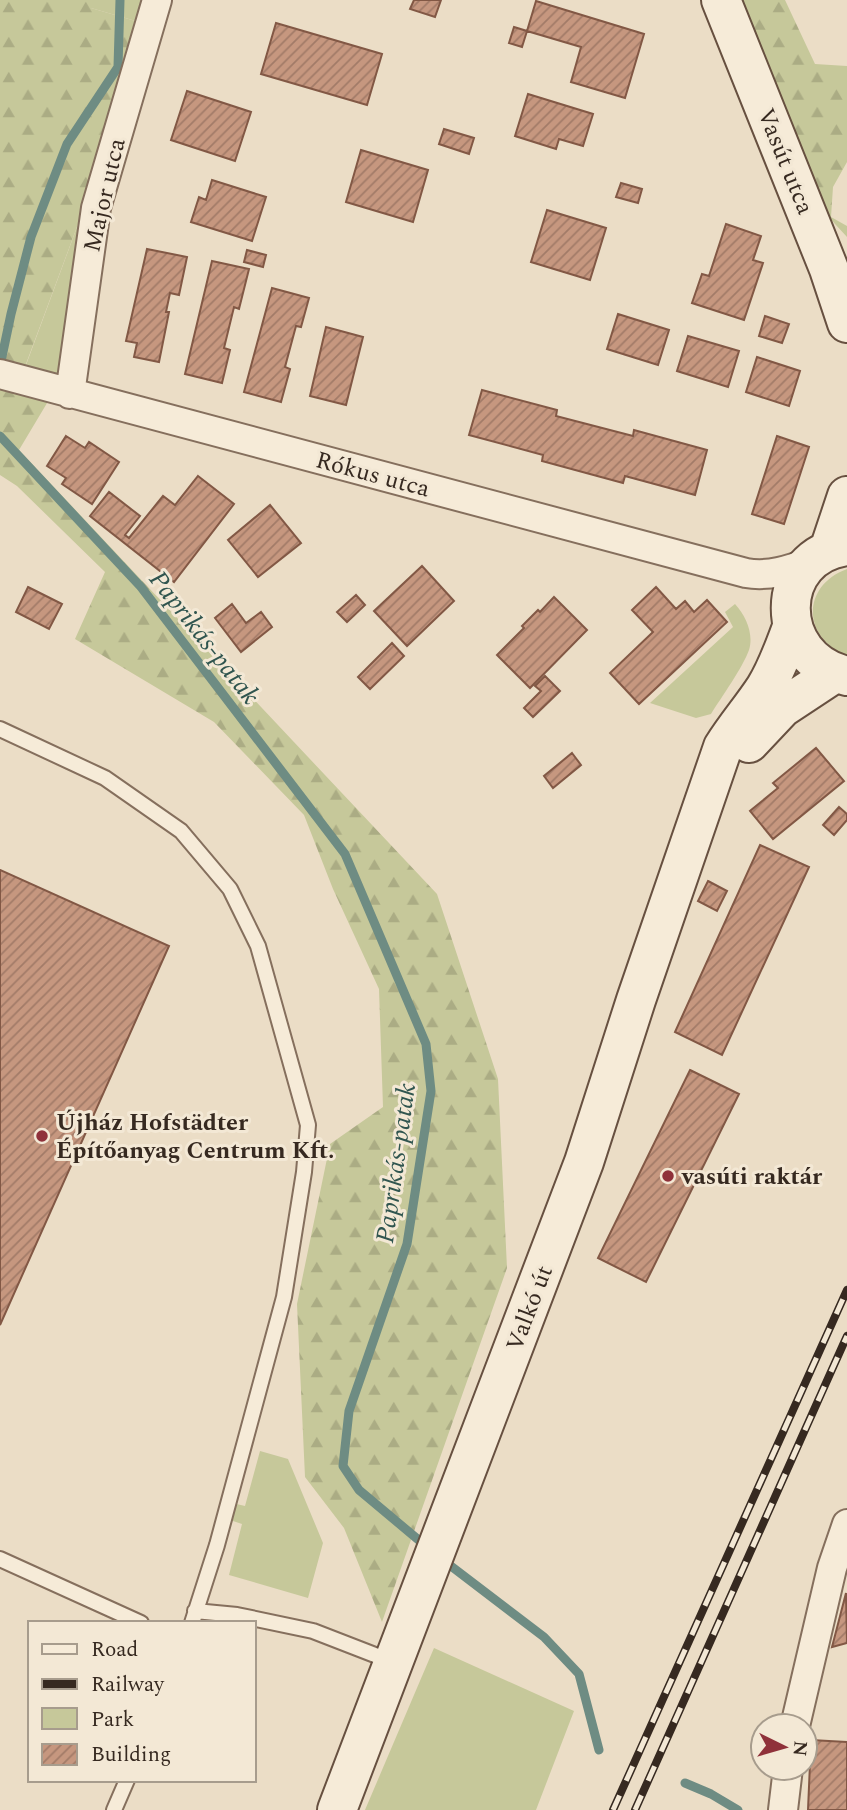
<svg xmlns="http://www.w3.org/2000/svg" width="847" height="1810" font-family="Spectral,serif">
<defs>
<pattern id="forest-firs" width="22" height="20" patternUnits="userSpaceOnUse" patternTransform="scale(1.75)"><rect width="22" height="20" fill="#c6c89a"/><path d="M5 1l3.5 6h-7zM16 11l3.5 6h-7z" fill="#abac84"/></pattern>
<pattern id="building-hatch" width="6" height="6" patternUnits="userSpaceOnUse" patternTransform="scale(1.75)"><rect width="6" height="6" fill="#c6977f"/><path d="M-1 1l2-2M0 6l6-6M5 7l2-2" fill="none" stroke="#a27b68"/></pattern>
</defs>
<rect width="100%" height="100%" fill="#ebddc6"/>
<!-- green -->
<path fill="#c6c89a" d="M91 0H144L139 22 91 8Z
M87 200 65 373 26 365Z
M847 569V656C802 638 801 586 847 569Z
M735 604C746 616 754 634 749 650 743 667 721 698 711 714L696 718 650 703 733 627 725 612Z
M260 1451 288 1459 323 1543 308 1598 229 1575 242 1524 224 1518 228 1502 245 1506Z
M434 1648 574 1711 536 1810H365Z"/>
<!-- forest -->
<path fill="url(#forest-firs)" d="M0 0H91V8L139 22 87 200 26 364 65 373 19 450 437 894 498 1079 507 1268 382 1622 344 1528 305 1477 297 1304 330 1144 383 1107 379 989 333 889 304 815 214 722 75 639 105 572 17 486 0 475Z
M735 0H785L815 64 847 66V162L833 187 831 217 847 226V237L824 212Z"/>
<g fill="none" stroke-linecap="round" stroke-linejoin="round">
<!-- stream -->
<path stroke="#6e8c83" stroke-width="9" d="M0 366 11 314 31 237 67 144 118 67 120 0
M0 436 141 587 345 854 426 1044 431 1091 407 1244 349 1411 343 1466 359 1490 427 1547
M443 1560 544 1637 579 1674 599 1750
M685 1783 711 1794 738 1810"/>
</g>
<!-- building -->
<path fill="url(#building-hatch)" stroke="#825845" stroke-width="2" d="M414 0H441L435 17 410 9Z
M536 1 644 34 625 98 571 82 581 47 527 31Z
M276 23 382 54 367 105 261 74Z
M514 27 527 31 522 47 509 43Z
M187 91 251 112 235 161 171 140Z
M528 94 593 114 583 146 559 139 556 149 515 136Z
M444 129 474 138 469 154 439 144Z
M361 150 428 170 413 222 346 202Z
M212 180 266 197 252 241 191 222 199 197 206 200Z
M621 183 642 189 638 203 616 197Z
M547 210 606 228 590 280 531 262Z
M726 224 761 236 753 260 763 263 744 320 692 303 702 274 709 276Z
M147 249 187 257 179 295 170 293 166 312H169L159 362 134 357 137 343 126 341Z
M247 250 266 255 263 267 244 262Z
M212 261 249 269 239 309 234 307 224 348 230 350 222 383 185 374Z
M272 288 309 298 301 327 296 326 285 367 290 369 281 402 244 392Z
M618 314 669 330 658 365 607 349Z
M765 316 789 324 782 343 759 336Z
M326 327 363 337 346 405 310 396Z
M688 336 739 351 728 387 677 371Z
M757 357 800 371 789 406 746 392Z
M482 390 557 410 556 416 633 436 634 430 707 450 695 495 625 476 623 483 542 461 543 455 469 435Z
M66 436 85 448 89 442 119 462 92 504 62 484 66 478 47 466Z
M777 436 809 447 784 524 752 514Z
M198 476 234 504 174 582 90 516 109 492 140 516 125 535 129 538 163 496 175 505Z
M270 505 301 543 258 577 228 540Z
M422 566 454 601 407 646 374 611Z
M28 587 62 604 49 629 16 612Z
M656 587 676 609 685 601 694 612 707 600 727 622 639 704 610 673 653 632 632 610Z
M356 595 365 605 347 622 337 612Z
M554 597 587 630 530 688 497 655 524 628 522 626 538 610 540 612Z
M232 604 246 623 261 612 272 627 241 652 215 618Z
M392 643 404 656 370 689 358 677Z
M545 676 560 691 533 717 524 708 541 691 535 686Z
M816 748 844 781 773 839 750 811 778 788 773 783Z
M572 753 581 765 553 788 544 776Z
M839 807 847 814V820L834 835 823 825Z
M760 845 809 867 722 1055 675 1032Z
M0 870 169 946 0 1325Z
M708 881 727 891 717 911 698 901Z
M690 1070 739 1094 646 1282 598 1258Z
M846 1593 847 1643 832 1647Z
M811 1740 847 1742V1810H808Z"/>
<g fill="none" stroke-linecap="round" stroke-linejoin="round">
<defs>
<path id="lane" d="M0 729 105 778 181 831 230 889 258 946 308 1125 304 1172 284 1297 217 1545 192 1623
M0 1559 141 1623
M195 1611 237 1615 313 1631 393 1662
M114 1810 127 1780"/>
<path id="street" d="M0 374 746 573C769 577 789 570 811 562
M70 394 96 208 157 0
M795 1726 832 1568 847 1524
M783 1810 788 1768"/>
<path id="secondary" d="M721 0 829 269 847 323
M847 546C773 555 771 658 847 676
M829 550 847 496
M749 743 782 708 835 673
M337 1810 584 1162 636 1000 723 747C736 726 752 708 765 688 777 669 784 648 792 627"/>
</defs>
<!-- lane casing -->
<use href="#lane" stroke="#856f5d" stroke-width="18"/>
<!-- street casing -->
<use href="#street" stroke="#856f5d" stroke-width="32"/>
<!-- secondary casing -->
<use href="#secondary" stroke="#675040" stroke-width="42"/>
<!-- lane -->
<use href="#lane" stroke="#f6ebd8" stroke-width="14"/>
<!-- street -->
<use href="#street" stroke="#f6ebd8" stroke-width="28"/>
<!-- secondary -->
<use href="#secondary" stroke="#f6ebd8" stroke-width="38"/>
<defs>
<path id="rail" d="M613 1810 847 1290
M635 1810 847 1336"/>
</defs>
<!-- rail casing -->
<use href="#rail" stroke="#362920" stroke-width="8"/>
<!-- rail -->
<use href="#rail" stroke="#f3e8d5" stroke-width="5" stroke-dasharray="16" stroke-linecap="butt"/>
</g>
<!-- markers -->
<g fill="#8f313a" stroke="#f3e8d5" stroke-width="2.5">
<circle cx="42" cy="1136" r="7"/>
<circle cx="668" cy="1176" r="7"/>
</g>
<g text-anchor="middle" stroke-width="6" stroke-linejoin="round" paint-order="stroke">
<!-- street labels -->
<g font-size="24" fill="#362920" stroke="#f3e8d5">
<text transform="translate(786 161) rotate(68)" y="8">Vasút utca</text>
<text transform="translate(104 195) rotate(-77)" y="8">Major utca</text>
<text transform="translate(373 474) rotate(15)" y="8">Rókus utca</text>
<text transform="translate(529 1308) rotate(-69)" y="8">Valkó út</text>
</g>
<!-- poi labels -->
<g font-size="24" font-weight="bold" fill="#362920" stroke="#f3e8d5" text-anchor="start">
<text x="56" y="1130">Újház Hofstädter<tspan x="56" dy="28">Építőanyag Centrum Kft.</tspan></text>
<text x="682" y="1184">vasúti raktár</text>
</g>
<!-- water labels -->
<g font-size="26" font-style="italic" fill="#30554f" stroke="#f3e8d5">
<text transform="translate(205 637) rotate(52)" y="9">Paprikás-patak</text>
<text transform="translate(395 1163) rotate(-82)" y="9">Paprikás-patak</text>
</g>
</g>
<!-- legend -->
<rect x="28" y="1621" width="228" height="161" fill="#f3e8d5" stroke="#a79c8d" stroke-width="2"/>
<rect x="42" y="1644" width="35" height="10" fill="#f6ebd8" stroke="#a79c8d" stroke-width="2"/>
<text x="91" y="1656" font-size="21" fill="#362920">Road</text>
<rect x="42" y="1679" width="35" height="10" fill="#362920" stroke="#a79c8d" stroke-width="2"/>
<text x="91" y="1691" font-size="21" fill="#362920">Railway</text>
<rect x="42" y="1708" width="35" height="21" fill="#c6c89a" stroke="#a79c8d" stroke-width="2"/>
<text x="91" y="1726" font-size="21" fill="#362920">Park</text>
<rect x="42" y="1744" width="35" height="21" fill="url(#building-hatch)" stroke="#a79c8d" stroke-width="2"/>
<text x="91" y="1761" font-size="21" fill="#362920">Building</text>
<!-- north arrow -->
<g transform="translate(784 1747) rotate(95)"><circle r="33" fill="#f3e8d5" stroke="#a79c8d" stroke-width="2"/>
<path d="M0-5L12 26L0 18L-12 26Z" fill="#8f313a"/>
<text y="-10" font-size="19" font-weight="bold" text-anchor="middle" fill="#362920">N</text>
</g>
</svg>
